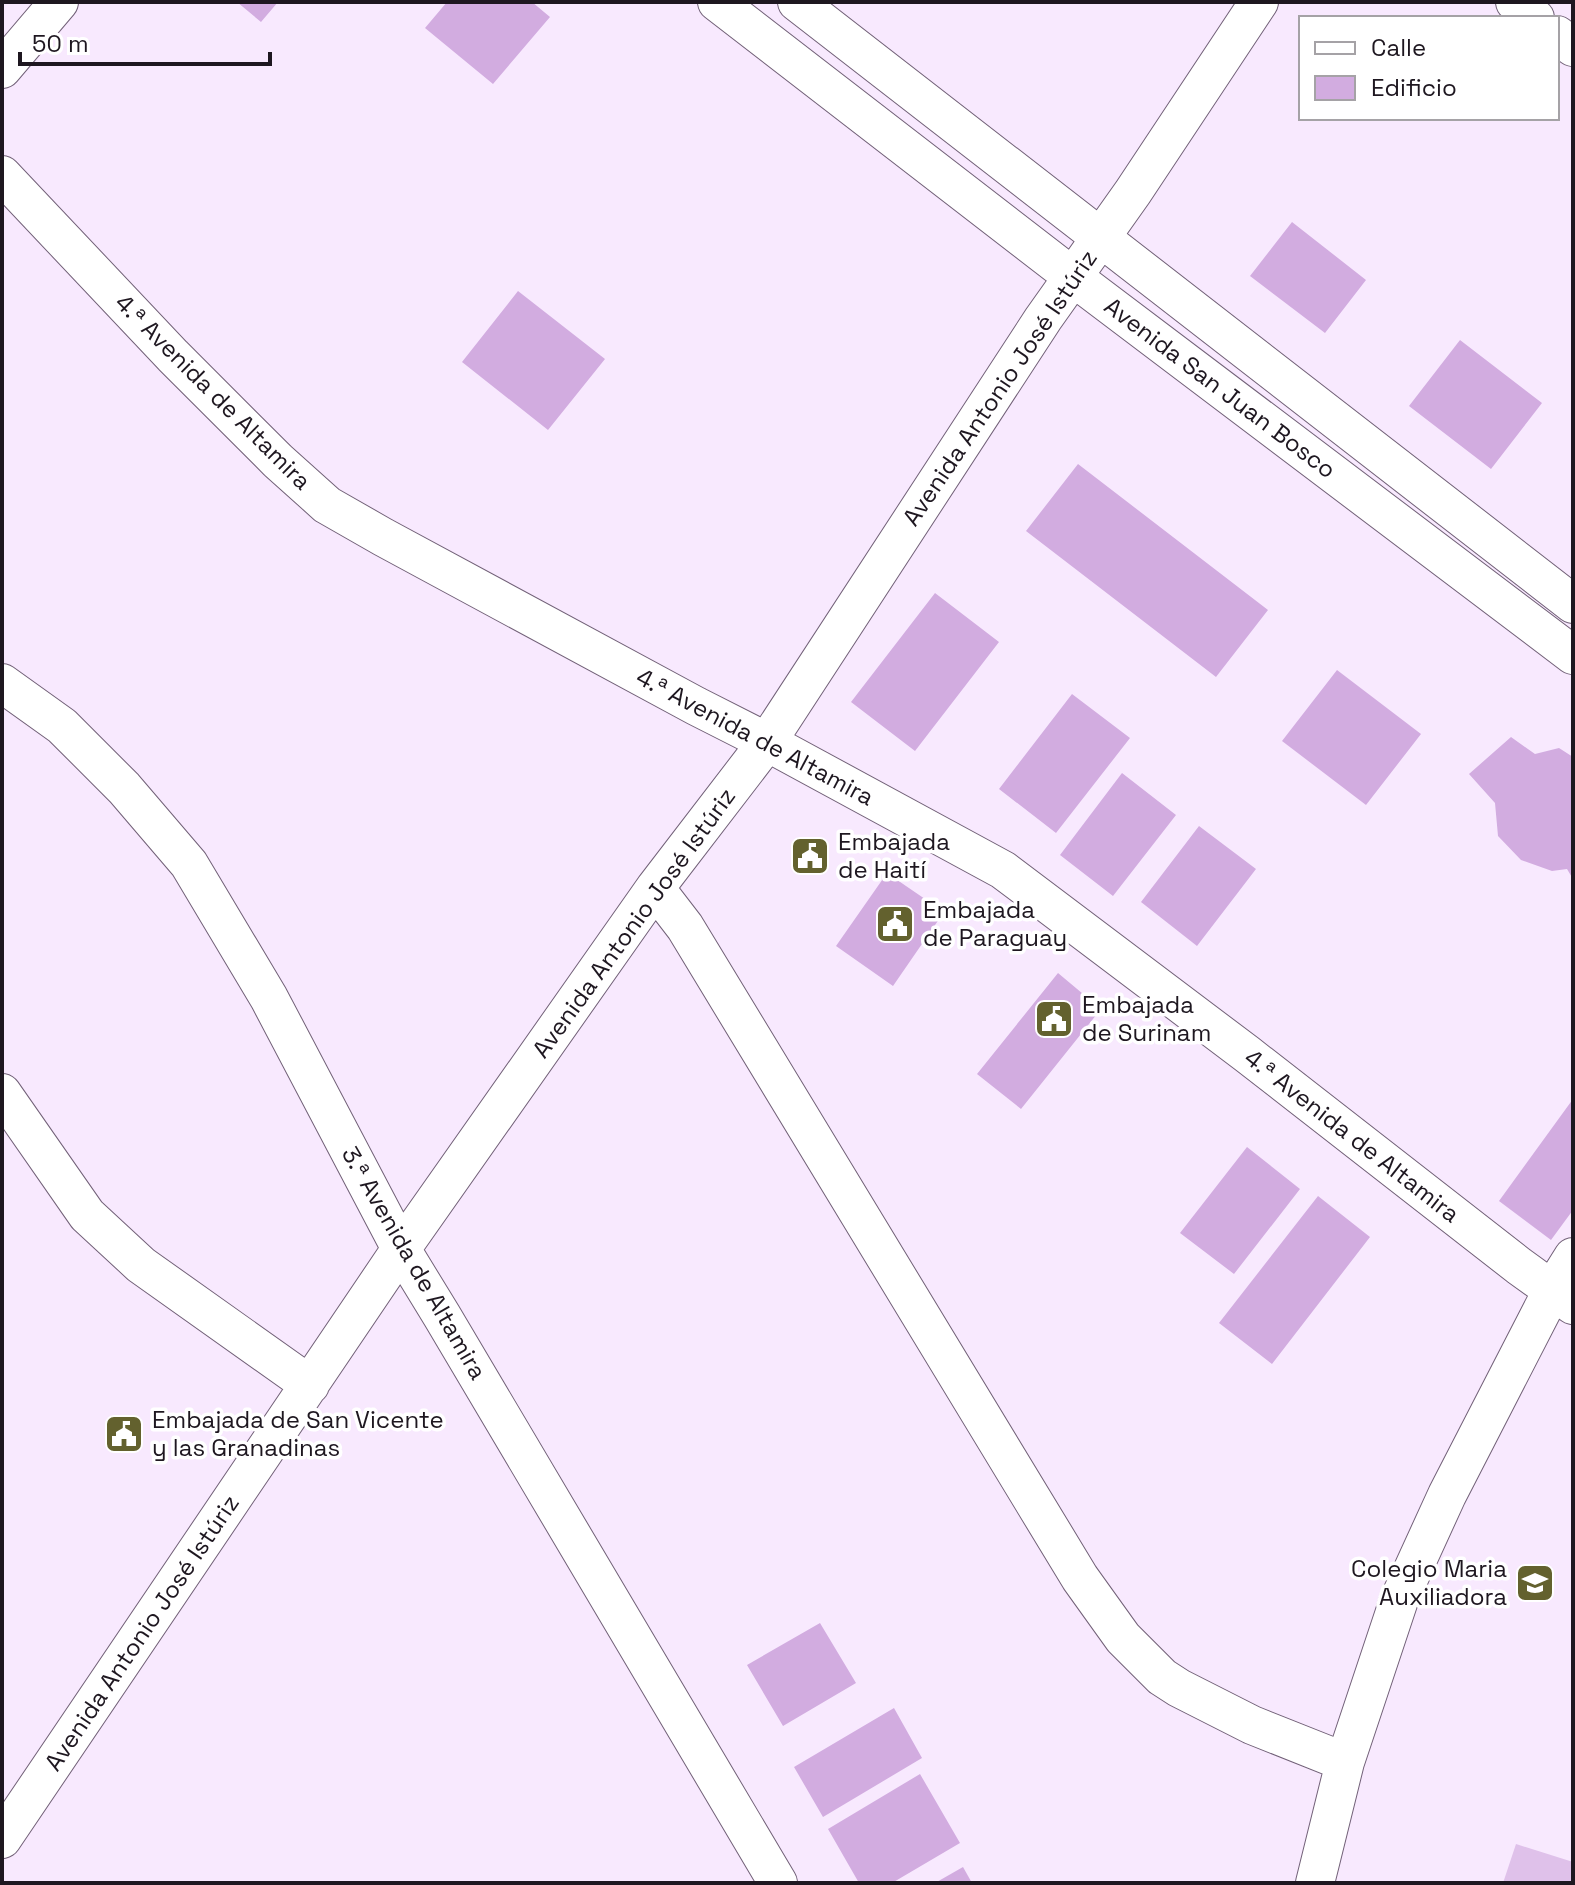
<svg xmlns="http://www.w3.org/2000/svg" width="1575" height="1885" font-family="'Space Grotesk',sans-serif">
<rect width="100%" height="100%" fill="#f8e9fe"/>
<!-- green -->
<path fill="#dfc1ea" d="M1516 1844 1573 1862V1883H1503Z"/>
<!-- building -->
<path fill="#d2ace0" d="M237 2H278L261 22Z
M447 2H532L550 17 493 84 425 28Z
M1292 222 1366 280 1325 333 1250 276Z
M518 291 605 359 548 430 462 362Z
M1460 340 1542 403 1491 469 1409 406Z
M1078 464 1268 610 1216 677 1026 531Z
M935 593 999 642 915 751 851 702Z
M1337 670 1421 734 1366 805 1282 741Z
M1072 694 1130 738 1056 833 999 789Z
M1511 737 1535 754 1559 748 1573 757V879L1567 869 1552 871 1521 860 1498 836 1495 803 1469 774Z
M1122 773 1176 815 1113 896 1060 855Z
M1199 826 1256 869 1197 946 1141 902Z
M887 873 944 912 893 986 836 946Z
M1058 973 1101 1009 1021 1109 977 1074Z
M1573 1099V1210L1551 1240 1499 1201Z
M1247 1147 1300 1189 1234 1274 1180 1233Z
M1318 1196 1370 1237 1272 1364 1219 1323Z
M820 1623 856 1683 783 1726 747 1665Z
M894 1708 922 1758 823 1817 794 1767Z
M920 1774 960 1843 892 1883H859L828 1829Z
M963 1867 972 1883H935Z"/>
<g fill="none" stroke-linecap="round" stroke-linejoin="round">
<defs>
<path id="minor" d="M717 2 1073 277 1573 655
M797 2 1573 604
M1515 2 1535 18
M1557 35 1573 47
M2 69 59 2
M2 175 173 356 278 461 327 505 383 537 696 706 767 742 1003 870 1247 1054 1519 1266 1573 1305
M2 683 62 726 124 788 189 864 269 998 401 1249 442 1316 778 1883
M655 888 685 927 1080 1578 1123 1638 1162 1677 1179 1688 1252 1725 1345 1762
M2 1093 87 1215 141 1265 310 1385
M2 1839 401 1249 655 888 767 742 1043 319 1133 192 1259 2
M1315 1883 1345 1762 1399 1600 1447 1495 1553 1289 1573 1257"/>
</defs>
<!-- minor casing -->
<use href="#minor" stroke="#726178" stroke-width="40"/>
<!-- minor -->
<use href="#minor" stroke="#fff" stroke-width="38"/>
</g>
<!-- icons -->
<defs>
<symbol id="civic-square" viewBox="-11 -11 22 22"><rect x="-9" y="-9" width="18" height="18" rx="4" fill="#63612e" stroke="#fff"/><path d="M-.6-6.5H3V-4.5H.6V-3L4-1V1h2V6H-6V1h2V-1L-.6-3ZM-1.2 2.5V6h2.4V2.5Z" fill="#fff"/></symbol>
<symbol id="school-square" viewBox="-11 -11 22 22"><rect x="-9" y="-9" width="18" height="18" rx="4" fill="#63612e" stroke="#fff"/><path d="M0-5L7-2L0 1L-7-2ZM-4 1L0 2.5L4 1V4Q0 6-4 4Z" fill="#fff"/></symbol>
</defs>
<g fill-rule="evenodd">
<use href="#civic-square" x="788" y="834" width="44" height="44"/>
<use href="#civic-square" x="873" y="902" width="44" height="44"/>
<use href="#civic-square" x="1032" y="997" width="44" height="44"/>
<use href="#civic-square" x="102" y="1412" width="44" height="44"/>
<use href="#school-square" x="1513" y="1561" width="44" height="44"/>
</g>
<g text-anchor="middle" stroke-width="7" stroke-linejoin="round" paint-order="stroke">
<!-- street labels -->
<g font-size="24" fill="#1e1720" stroke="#fff">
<text transform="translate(1000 388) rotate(-56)" y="8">Avenida Antonio José Istúriz</text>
<text transform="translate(1220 388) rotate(37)" y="8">Avenida San Juan Bosco</text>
<text transform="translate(213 392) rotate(45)" y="8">4.ª Avenida de Altamira</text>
<text transform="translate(755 737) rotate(28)" y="8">4.ª Avenida de Altamira</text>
<text transform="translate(634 923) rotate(-54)" y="8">Avenida Antonio José Istúriz</text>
<text transform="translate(1352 1136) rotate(38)" y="8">4.ª Avenida de Altamira</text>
<text transform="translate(414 1263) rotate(60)" y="8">3.ª Avenida de Altamira</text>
<text transform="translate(142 1633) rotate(-56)" y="8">Avenida Antonio José Istúriz</text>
</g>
<!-- poi labels -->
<g font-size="24" fill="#1e1720" stroke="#fff" text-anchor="start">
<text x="838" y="850">Embajada<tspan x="838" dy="28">de Haití</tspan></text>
<text x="923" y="918">Embajada<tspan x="923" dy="28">de Paraguay</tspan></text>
<text x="1082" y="1013">Embajada<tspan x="1082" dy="28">de Surinam</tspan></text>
<text x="152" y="1428">Embajada de San Vicente<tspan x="152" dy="28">y las Granadinas</tspan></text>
<text x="1507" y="1577" text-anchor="end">Colegio Maria<tspan x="1507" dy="28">Auxiliadora</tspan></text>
</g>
</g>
<!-- border -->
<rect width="1575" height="1885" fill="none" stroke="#1e1720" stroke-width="8"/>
<!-- legend -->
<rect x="1299" y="16" width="260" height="104" fill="#ffffff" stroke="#a5a2a6" stroke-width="2"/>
<rect x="1315" y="42" width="40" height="12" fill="#ffffff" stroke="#a5a2a6" stroke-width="2"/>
<text x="1371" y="56" font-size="24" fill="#1e1720">Calle</text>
<rect x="1315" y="76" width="40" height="24" fill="#d2ace0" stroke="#a5a2a6" stroke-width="2"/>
<text x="1371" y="96" font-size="24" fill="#1e1720">Edificio</text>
<!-- scale -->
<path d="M20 52v12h250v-12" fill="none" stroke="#1e1720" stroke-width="4"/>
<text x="32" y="52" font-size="24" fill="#1e1720" stroke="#ffffff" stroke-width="6" paint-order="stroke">50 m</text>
</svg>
